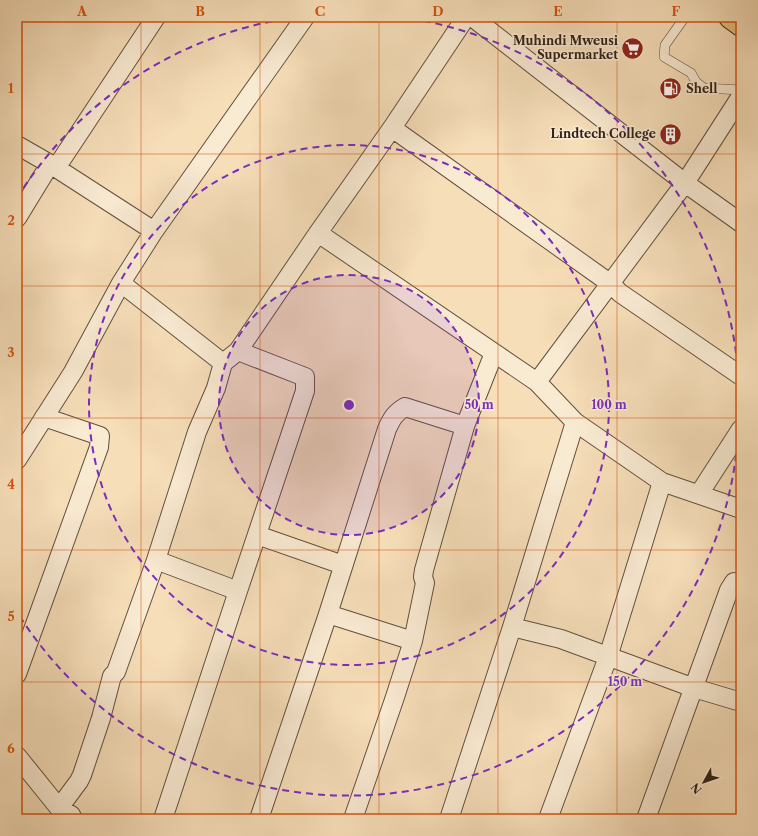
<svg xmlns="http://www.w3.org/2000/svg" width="758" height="836" font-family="'Libre Caslon Text',serif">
<rect width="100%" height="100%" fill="#f6deb9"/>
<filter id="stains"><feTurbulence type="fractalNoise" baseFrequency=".005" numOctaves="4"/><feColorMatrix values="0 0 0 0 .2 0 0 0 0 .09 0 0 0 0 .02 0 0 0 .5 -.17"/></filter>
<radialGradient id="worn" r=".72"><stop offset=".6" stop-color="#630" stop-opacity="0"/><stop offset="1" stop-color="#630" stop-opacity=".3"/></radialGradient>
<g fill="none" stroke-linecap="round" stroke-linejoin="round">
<defs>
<path id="service" d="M685 17 665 45 664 57 691 73 696 82 704 88 741 90"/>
<path id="minor" d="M472 17 685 183 741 223
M392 128 611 284 620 293 741 376
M17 145 50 164 154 231
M56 168 156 17
M17 218 50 164
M318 233 537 382 575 422 662 482 741 509
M121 283 223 363
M537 382 685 183 741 96
M17 460 73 372 121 283 154 231 305 17
M699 494 741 429
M257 535 343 565
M156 560 238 591
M328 614 413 641
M512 627 561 639 694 688 741 702
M17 674 99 447 100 436 44 417
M17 756 59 808 71 815 73 819
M59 808 79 781 82 775 101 718 112 676 116 672 156 560 197 432 216 388 223 363 238 351 318 233 392 128 466 17
M163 819 238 591 305 391V377L238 351
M259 819 328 614 387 429C392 418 395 413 405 407L465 426
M353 819 395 697 413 641 425 583 423 577 424 570 465 426 494 353
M449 819 512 627 575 422
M548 819 608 657 662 482
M646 819 729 590 734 582 741 585"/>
<path id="trunk" d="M730 17 741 25"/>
</defs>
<!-- service casing -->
<use href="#service" stroke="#62503f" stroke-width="10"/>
<!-- minor casing -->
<use href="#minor" stroke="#62503f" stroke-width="20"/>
<!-- trunk casing -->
<use href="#trunk" stroke="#312016" stroke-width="24"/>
<!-- service -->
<use href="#service" stroke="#f9ead2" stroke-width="9"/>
<!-- minor -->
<use href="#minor" stroke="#f9ead2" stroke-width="18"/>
<!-- trunk -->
<use href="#trunk" stroke="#ebbf7c" stroke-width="22"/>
</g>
<!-- grid -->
<path fill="none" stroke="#d6530d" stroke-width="1" stroke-opacity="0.55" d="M141 17V819M260 17V819M379 17V819M498 17V819M617 17V819M17 154H741M17 286H741M17 418H741M17 550H741M17 682H741"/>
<!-- distance rings -->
<circle cx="349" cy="405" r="130" fill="#7b2cbf" fill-opacity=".12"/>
<g fill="none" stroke="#7b2cbf" stroke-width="2" stroke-dasharray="7 5">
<circle cx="349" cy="405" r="130"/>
<circle cx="349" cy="405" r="260"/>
<path d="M17 198A391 391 0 0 1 298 17M400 17A391 391 0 1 1 17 612"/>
</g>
<!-- icons -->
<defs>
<symbol id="supermarket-disc" viewBox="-11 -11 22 22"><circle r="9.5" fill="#8f2418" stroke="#f9ead2"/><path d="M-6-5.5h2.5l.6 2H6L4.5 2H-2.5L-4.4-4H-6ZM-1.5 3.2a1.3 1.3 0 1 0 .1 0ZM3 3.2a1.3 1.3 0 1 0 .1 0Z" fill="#fff"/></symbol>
<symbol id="fuel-disc" viewBox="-11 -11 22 22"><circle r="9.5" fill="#8f2418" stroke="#f9ead2"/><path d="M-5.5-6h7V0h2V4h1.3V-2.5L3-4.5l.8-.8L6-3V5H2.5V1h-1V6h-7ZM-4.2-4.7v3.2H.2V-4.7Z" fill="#fff"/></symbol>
<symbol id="building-disc" viewBox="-11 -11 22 22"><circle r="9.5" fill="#8f2418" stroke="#f9ead2"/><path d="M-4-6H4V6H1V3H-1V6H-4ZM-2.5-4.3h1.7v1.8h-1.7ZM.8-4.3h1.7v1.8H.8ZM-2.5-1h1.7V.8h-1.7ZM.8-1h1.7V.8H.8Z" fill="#fff"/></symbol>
</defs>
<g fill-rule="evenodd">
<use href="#supermarket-disc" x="620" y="36" width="25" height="25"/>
<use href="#fuel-disc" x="658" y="76" width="25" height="25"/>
<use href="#building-disc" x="658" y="122" width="25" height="25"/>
</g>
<g text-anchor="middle" stroke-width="3.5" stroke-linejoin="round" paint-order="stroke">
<!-- poi labels -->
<g font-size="12" font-weight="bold" fill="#312016" stroke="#f9ead2" text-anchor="end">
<text x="618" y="45">Muhindi Mweusi<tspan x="618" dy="14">Supermarket</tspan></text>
<text x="686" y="93" text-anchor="start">Shell</text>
<text x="656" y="138">Lindtech College</text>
</g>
</g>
<circle cx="349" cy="405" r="6" fill="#7b2cbf" stroke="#f9ead2" stroke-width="2"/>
<g font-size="12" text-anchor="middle" font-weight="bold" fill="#7b2cbf" stroke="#f9ead2" stroke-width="3.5" stroke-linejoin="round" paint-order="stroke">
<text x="479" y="409">50 m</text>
<text x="609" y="409">100 m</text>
<text x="625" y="686">150 m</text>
</g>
<!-- margin -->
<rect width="758" height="836" fill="none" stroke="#f6deb9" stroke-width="44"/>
<!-- north arrow -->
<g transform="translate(704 782) rotate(230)" stroke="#f9ead2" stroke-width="3" paint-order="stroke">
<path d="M0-3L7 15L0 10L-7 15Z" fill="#312016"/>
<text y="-6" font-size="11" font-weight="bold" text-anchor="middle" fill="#312016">N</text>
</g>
<rect x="22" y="22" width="714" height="792" fill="none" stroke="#d6530d" stroke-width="1.5"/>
<g font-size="13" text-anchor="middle" font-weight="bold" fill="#d6530d">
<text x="82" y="16">A</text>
<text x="200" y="16">B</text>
<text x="320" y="16">C</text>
<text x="438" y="16">D</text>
<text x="558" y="16">E</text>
<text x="676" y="16">F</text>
<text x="11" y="93">1</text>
<text x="11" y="225">2</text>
<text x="11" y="357">3</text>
<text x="11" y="489">4</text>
<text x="11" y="621">5</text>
<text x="11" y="753">6</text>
</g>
<rect width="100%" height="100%" filter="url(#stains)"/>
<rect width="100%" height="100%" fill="url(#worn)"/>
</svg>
